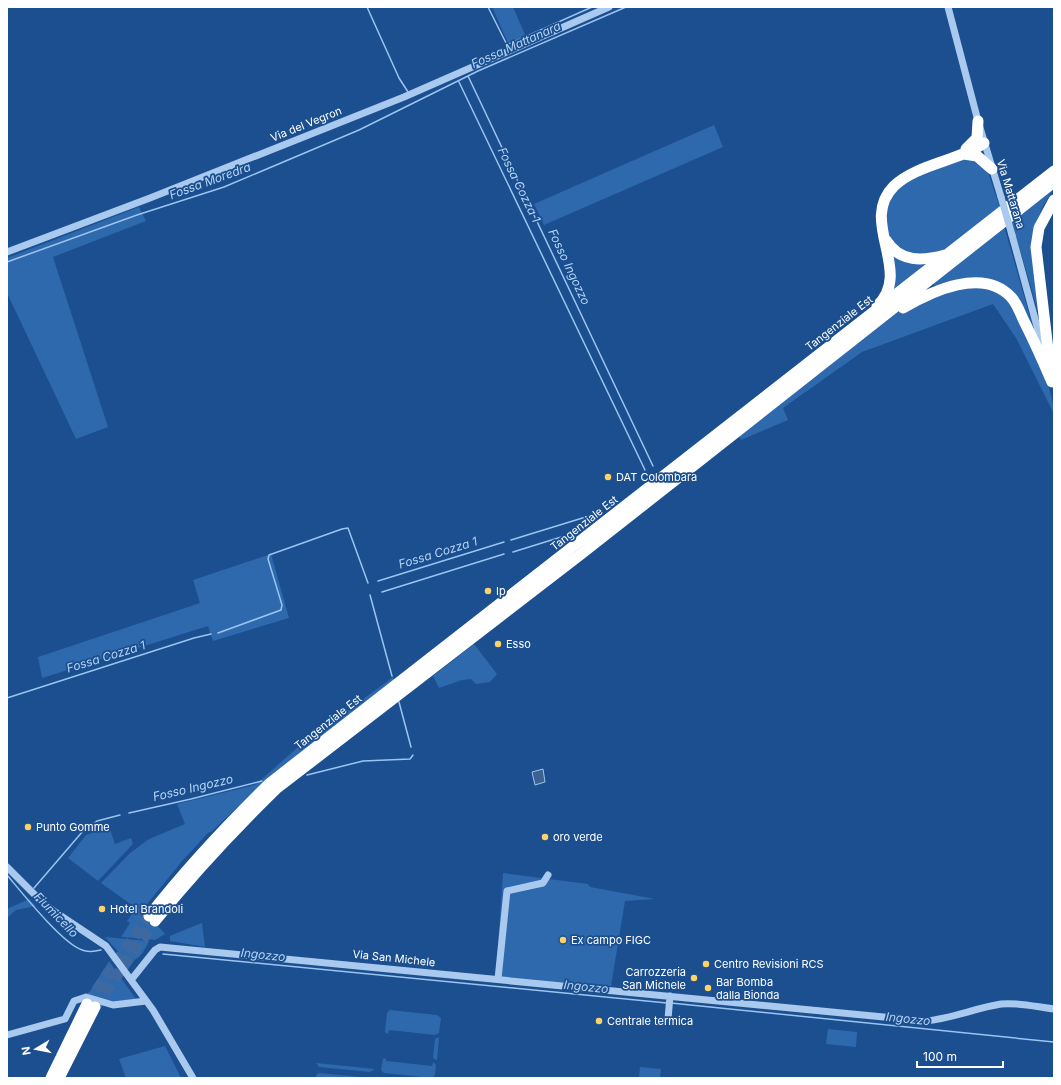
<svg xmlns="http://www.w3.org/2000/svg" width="1061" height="1085" font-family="Inter,sans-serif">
<rect width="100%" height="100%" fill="#1b4f8f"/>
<!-- green -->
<path fill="#2e69ad" d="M492 7H513L526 37 509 45Z
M714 125 723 147 544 225 534 204Z
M969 156 987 169 1000 208 941 252 937 254H907L888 238 883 212 895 189 921 175Z
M1054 188 1042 208 1033 235 1044 332 1011 219Z
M139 207 146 221 53 257 108 427 76 439 7 293V258Z
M1004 226 1036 338 999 285 940 287 935 286 933 283Z
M891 255 926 264 892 291Z
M980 287C986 289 994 291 1000 294 1022 308 1054 388 1054 414L1016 338 993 304 862 352 783 408 788 420 741 440 739 435 903 308 940 293Z
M271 554 289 618 213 641 208 626 42 678 38 657 200 603 193 580Z
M474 644 497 674 490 682 476 684 471 679 462 680 439 688 433 676Z
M393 677 395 681 261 785 210 833 209 832 182 861 140 913 157 925 165 934 155 940 121 937 130 923 127 921 136 908 101 883 130 853 149 839 185 824 177 804 255 785 297 748Z
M109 826 115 844 131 838 133 844 98 881 68 858 86 835Z
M503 873 588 884 590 887 655 899 625 901 611 986 498 979 496 974Z
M29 899 36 906 16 910 7 918V909Z
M202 923 205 947 170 941V936L172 935Z
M105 937 149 941C145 949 141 959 131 961L123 957Z
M109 961 136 999 114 1002 87 996Z
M390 1010 437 1015 441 1018 439 1033 435 1035 389 1030 388 1034 385 1032 387 1013Z
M828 1029 857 1032 856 1047 826 1044Z
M439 1037 437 1060 433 1058 435 1039Z
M165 1046 181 1078H126L119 1059Z
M386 1058V1061L432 1066 433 1062 436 1065 435 1075 432 1078 384 1073 381 1070 383 1059Z
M316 1063 375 1069 370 1072 319 1067Z
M640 1067 661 1069 660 1078H639Z
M319 1073 371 1078H372H316V1075Z"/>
<!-- water -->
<path fill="#3c6290" stroke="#9cc4f0" d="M543 769 545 782 535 785 532 772Z"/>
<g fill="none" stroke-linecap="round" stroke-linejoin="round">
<!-- stream -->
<path stroke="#9cc4f0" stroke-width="1.5" d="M367 7 399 78 408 92
M488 7 507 45 592 7
M468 76 653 466
M459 82 645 470
M7 262 137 215 224 187 359 130 478 71 626 7
M511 540 589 516
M513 552 574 533
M378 581 504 542
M382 592 504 554
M370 595 392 676
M218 633 281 610 282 605 268 559 269 555 342 529 348 528 368 583
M7 698 194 638 211 634
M399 702 411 747
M307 775 363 761 410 759 413 755
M129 813 191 799 262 781
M7 875C23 894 62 943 82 950 89 953 95 951 101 950
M34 888 83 831 97 821 120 815
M163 954 667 1003
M671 1003 1054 1042"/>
<!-- highway-tunnel -->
<path stroke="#3d69a0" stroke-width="11" stroke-dasharray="11 5.5" stroke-linecap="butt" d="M87 1004 149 916
M95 1007 155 921"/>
<!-- minor -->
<path stroke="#a9c9ee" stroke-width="7" d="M948 7 978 121 1001 197
M1012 235 1044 352
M7 252 150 198 404 97 609 7
M7 867 40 900 55 912 106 946 153 1010 193 1078
M498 979 507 891 543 883 548 875
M131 980 155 950 160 947 925 1021C951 1019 975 1008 1001 1004 1018 1002 1037 1007 1054 1009
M668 1019 670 996
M7 1035 65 1019 74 1001 86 997 113 1005 146 1001"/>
<!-- highway -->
<path stroke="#fff" stroke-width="11" d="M966 149 977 138 978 121
M964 154 977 156 992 169
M886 240C900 263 923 261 945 255
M877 306C914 271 858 222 894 186 917 164 959 161 984 143
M903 308C932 291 983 267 1011 297 1017 303 1020 313 1024 321 1034 341 1043 361 1052 382
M1050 367 1036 247 1039 228 1054 200
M149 916C186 869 227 825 270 783L1054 171
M155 921C193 874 233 831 276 789L580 555 1054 182
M51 1078 87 1004
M59 1078 95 1007"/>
<!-- minor-bridge -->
<path stroke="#a9c9ee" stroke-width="7" d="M1001 197 1012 235"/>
</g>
<!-- markers -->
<g fill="#ffd166" stroke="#1b4f8f" stroke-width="1.5">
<circle cx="608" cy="477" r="4"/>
<circle cx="488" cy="591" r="4"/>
<circle cx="498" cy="644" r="4"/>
<circle cx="28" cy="827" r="4"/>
<circle cx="545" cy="837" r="4"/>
<circle cx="102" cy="909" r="4"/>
<circle cx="563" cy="940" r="4"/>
<circle cx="706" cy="964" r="4"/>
<circle cx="694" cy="978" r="4"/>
<circle cx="708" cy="988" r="4"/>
<circle cx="599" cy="1021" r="4"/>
</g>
<g text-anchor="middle" stroke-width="3.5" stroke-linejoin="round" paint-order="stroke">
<!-- street labels -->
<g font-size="11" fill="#fff" stroke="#1b4f8f">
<text transform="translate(306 124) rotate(-22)" y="4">Via del Vegron</text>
<text transform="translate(1011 194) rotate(73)" y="4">Via Mattarana</text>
<text transform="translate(839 323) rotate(-38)" y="4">Tangenziale Est</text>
<text transform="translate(584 523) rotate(-38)" y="4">Tangenziale Est</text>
<text transform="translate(328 722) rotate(-38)" y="4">Tangenziale Est</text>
<text transform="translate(394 958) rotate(6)" y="4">Via San Michele</text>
</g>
<!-- poi labels -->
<g font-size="11" fill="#fff" stroke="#1b4f8f" text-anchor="start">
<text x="616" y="481">DAT Colombara</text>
<text x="496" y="595">Ip</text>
<text x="506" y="648">Esso</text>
<text x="36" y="831">Punto Gomme</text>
<text x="553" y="841">oro verde</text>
<text x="110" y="913">Hotel Brandoli</text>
<text x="571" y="944">Ex campo FIGC</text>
<text x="714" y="968">Centro Revisioni RCS</text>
<text x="686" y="976" text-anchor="end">Carrozzeria<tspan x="686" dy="13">San Michele</tspan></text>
<text x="716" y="986">Bar Bomba<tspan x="716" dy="13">dalla Bionda</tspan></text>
<text x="607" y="1025">Centrale termica</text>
</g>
<!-- water labels -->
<g font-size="12" font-style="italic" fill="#b5d3f5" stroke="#1b4f8f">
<text transform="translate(516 45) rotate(-24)" y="4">Fossa Mattanara</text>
<text transform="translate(210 181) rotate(-20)" y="4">Fossa Moredra</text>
<text transform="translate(519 185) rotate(64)" y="4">Fossa Cozza 1</text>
<text transform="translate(569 267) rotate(65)" y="4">Fosso Ingozzo</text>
<text transform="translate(438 553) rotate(-17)" y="4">Fossa Cozza 1</text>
<text transform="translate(106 657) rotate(-17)" y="4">Fossa Cozza 1</text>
<text transform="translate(193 788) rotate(-13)" y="4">Fosso Ingozzo</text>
<text transform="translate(56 915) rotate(46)" y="4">Fiumicello</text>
<text transform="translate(263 955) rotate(6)" y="4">Ingozzo</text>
<text transform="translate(586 987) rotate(6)" y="4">Ingozzo</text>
<text transform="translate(908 1019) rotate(6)" y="4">Ingozzo</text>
</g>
</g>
<!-- border -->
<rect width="1061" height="1085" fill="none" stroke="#ffffff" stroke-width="16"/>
<!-- north arrow -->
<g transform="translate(36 1049) rotate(260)" stroke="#1b4f8f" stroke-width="3" paint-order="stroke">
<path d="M0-3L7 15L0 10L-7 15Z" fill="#ffffff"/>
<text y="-6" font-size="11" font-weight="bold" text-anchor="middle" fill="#ffffff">N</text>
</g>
<!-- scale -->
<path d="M917 1061v6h86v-6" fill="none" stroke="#ffffff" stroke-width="2"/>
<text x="923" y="1061" font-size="12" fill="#ffffff" stroke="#1b4f8f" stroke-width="3" paint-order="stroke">100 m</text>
</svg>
